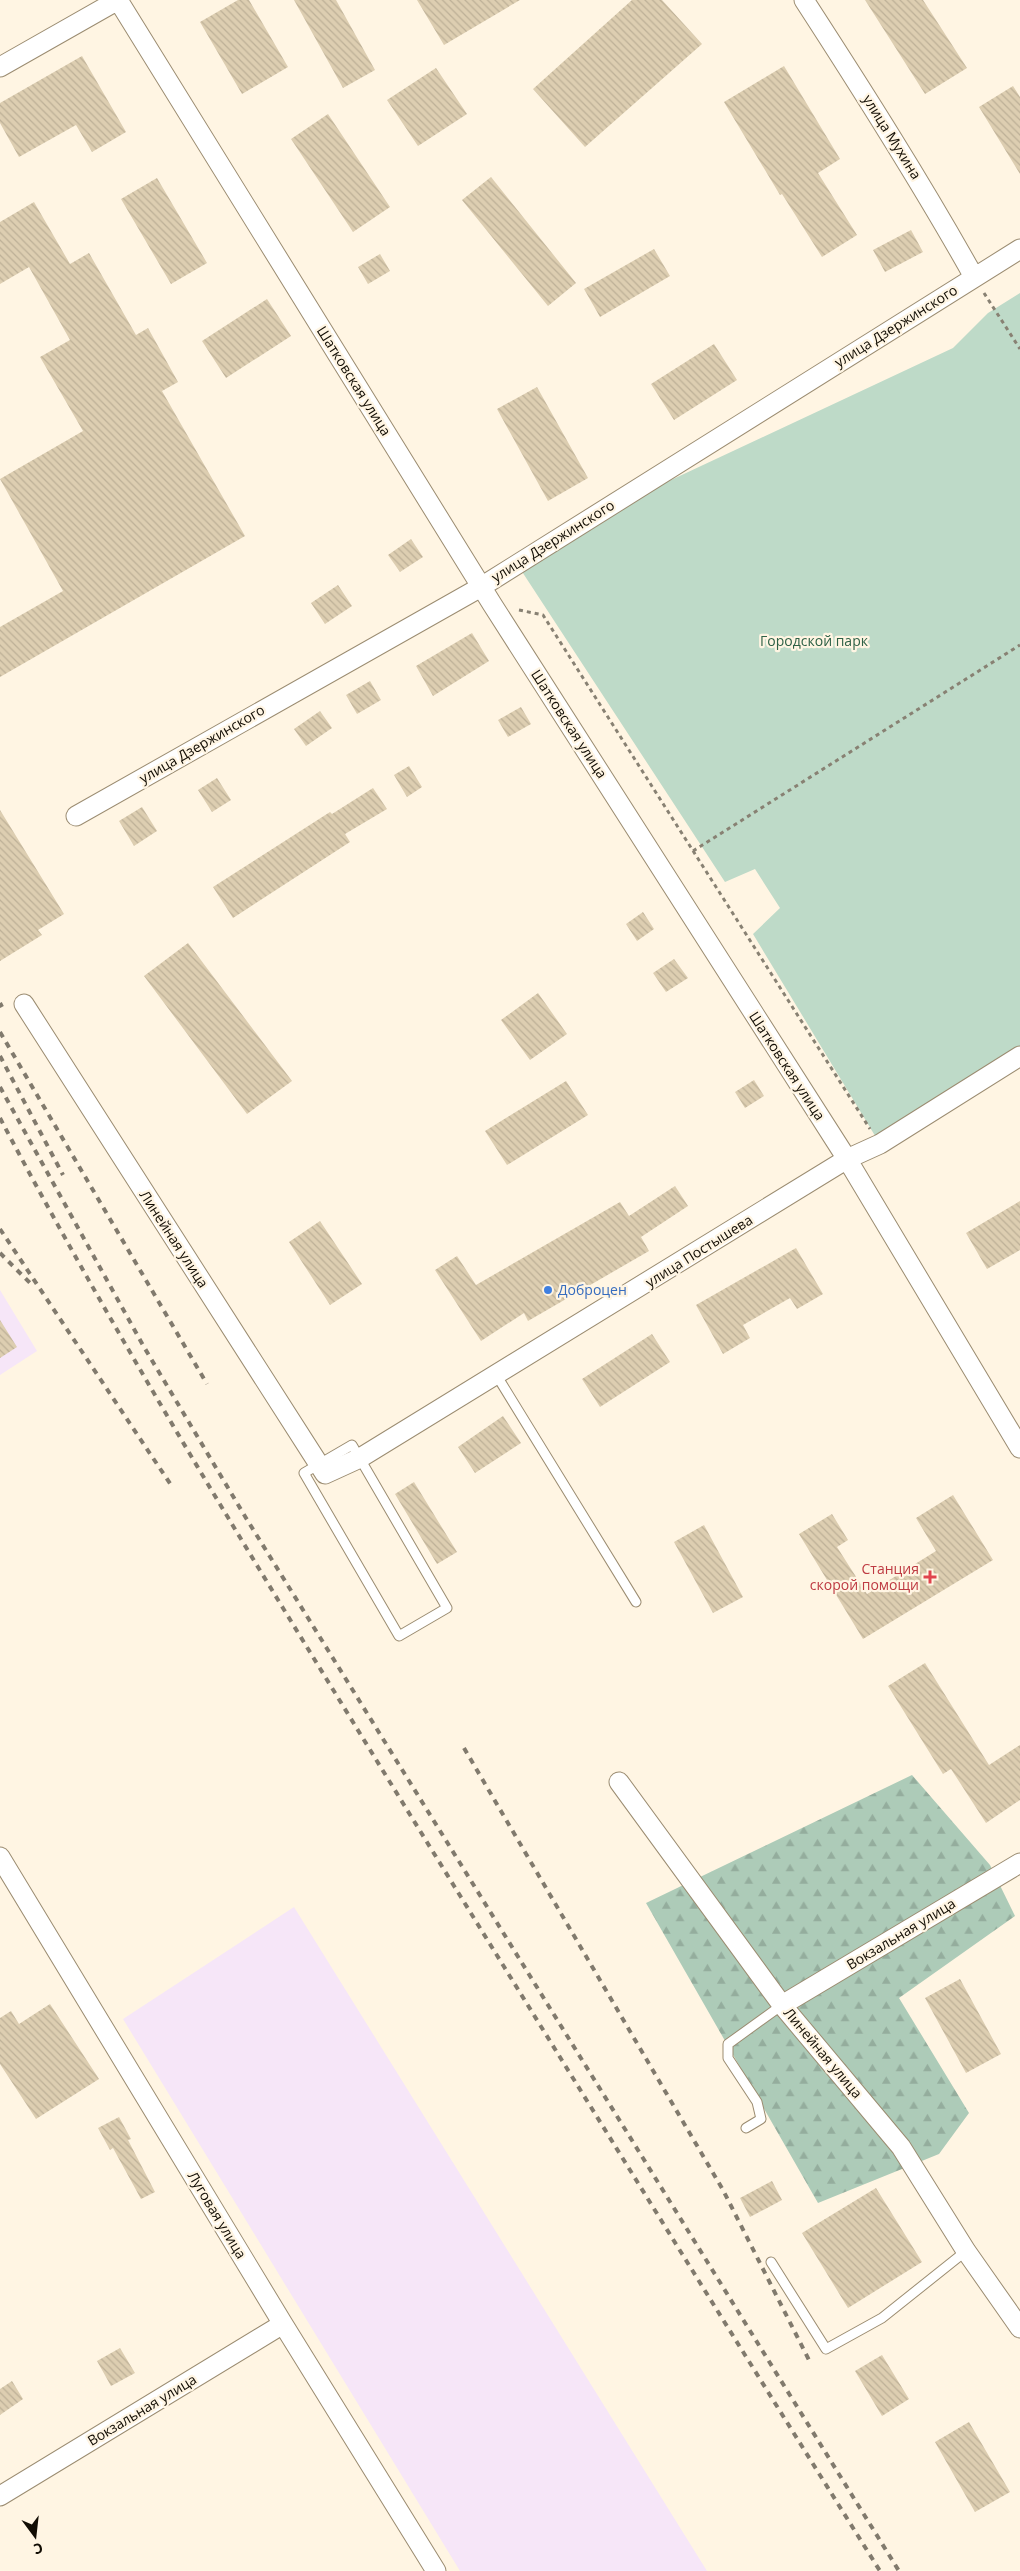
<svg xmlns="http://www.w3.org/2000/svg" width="1020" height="2571" font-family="'Open Sans',sans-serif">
<defs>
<pattern id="forest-firs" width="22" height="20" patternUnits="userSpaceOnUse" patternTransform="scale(1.25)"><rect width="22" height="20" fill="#adcbb8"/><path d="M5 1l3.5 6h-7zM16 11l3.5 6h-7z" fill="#94ad9d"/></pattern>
<pattern id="building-back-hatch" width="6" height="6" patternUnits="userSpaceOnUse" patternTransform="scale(1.25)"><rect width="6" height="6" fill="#ddceb1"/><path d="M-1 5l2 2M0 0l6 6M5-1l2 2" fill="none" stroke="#bdb097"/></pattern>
</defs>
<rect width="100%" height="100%" fill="#fff5e3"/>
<!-- industrial -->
<path fill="#f6e6f8" d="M0 1290 37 1351 0 1375Z
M294 1907 707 2571H460L123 2019Z"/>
<!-- forest -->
<path fill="url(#forest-firs)" d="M912 1775 990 1865 1015 1916 899 1998 969 2113 939 2154 818 2203 646 1903Z"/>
<!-- park -->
<path fill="#bedac8" d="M1020 293V1056L880 1144 753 934 780 908 755 869 725 882 517 564 592 517 953 348 988 313Z"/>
<!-- building -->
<path fill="url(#building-back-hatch)" d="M238 0H249L288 67 242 94 200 22Z
M294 0H336L375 70 343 88Z
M417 0H520L444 45Z
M632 0H662L702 44 585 147 533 89Z
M865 0H923L967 68 925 94Z
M82 56 126 132 92 152 76 125 19 157 0 123V103Z
M784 66 840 159 818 173 857 235 822 257 782 194 780 195 724 102Z
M436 68 467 114 418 146 387 100Z
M1013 86 1020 97V174L979 107Z
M328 114 390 207 353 232 291 139Z
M491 177 576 283 548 306 462 200Z
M157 178 207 263 171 284 121 199Z
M34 202 70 264 89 253 136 335 148 328 178 382 162 391 245 536 0 677V627L63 591 0 479 83 431 40 357 70 340 29 267 0 284V222Z
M911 230 923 252 885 272 873 250Z
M654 249 670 276 600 317 584 289Z
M380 254 390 271 368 284 358 267Z
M267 299 291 336 226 378 202 341Z
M714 344 737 380 674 420 651 384Z
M537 387 588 478 548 501 497 409Z
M411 539 423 557 400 572 388 555Z
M338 585 352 606 325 624 311 603Z
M472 633 489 661 433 696 416 666Z
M370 681 381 700 357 714 346 695Z
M521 707 531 724 508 737 498 720Z
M320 711 332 728 306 746 294 729Z
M409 766 422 787 407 797 394 775Z
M217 778 231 800 212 812 198 790Z
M373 788 387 809 345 834 350 842 233 918 213 887 330 812 332 814Z
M142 807 157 831 134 846 119 821Z
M0 810 64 914 38 930 42 935 0 961Z
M643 912 654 929 637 941 626 924Z
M188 943 292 1081 247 1114 144 976Z
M674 959 688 978 666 992 653 973Z
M538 993 567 1034 530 1060 501 1020Z
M754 1080 764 1096 745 1108 735 1092Z
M566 1081 588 1115 507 1165 485 1131Z
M675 1186 688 1206 641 1237 649 1251 528 1321 524 1313 481 1341 435 1270 457 1256 476 1285 620 1202 629 1216Z
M1020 1201V1250L987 1269 966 1233Z
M320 1221 362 1284 330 1305 289 1242Z
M796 1248 823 1294 797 1309 790 1298 743 1325 750 1338 723 1354 696 1305Z
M0 1320 17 1347 0 1358Z
M652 1334 670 1362 600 1407 582 1379Z
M503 1416 521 1443 475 1473 458 1447Z
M414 1482 457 1552 437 1564 395 1494Z
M953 1495 993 1560 863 1639 799 1534 832 1514 848 1540 837 1547 867 1594 936 1551 916 1518Z
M704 1525 743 1597 713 1613 674 1542Z
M925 1663 989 1765 1020 1745V1800L986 1823 951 1769 943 1774 888 1686Z
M960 1979 1001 2054 966 2073 925 1998Z
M50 2004 99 2079 36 2119 0 2064V2018L11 2011 19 2024Z
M119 2117 131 2139 128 2140 155 2192 141 2199 113 2148 110 2150 98 2128Z
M772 2181 782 2200 750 2217 740 2198Z
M876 2188 922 2262 848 2308 802 2233Z
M120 2348 135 2373 111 2386 97 2361Z
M882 2355 909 2399 882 2416 855 2371Z
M12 2381 23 2399 0 2415V2389Z
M969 2422 1010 2492 975 2512 935 2442Z"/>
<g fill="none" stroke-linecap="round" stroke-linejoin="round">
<defs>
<path id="lane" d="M497 1376 636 1602
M352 1445 447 1608 399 1636 304 1473Z
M746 2128 761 2119 757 2102 728 2058V2044L782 2005
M771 2262 826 2349 882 2318 966 2251"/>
<path id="street" d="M118 0 492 604 847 1159 1020 1448
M804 0C863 91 921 182 974 277
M0 67 118 0
M76 816 481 587 1020 249
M24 1004 325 1474 360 1458 847 1159 880 1144 1020 1056
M619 1782 782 2005 901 2147 966 2251 1020 2328
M0 1857 283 2324 436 2571
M782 2005 1020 1863
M0 2496 283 2324"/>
</defs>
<!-- lane casing -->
<use href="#lane" stroke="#9b8c71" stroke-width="11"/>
<!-- street casing -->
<use href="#street" stroke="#9b8c71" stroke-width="21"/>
<!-- path -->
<path stroke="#888173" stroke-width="3" stroke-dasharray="4 4" stroke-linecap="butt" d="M984 293 1020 349
M519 610 543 615 870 1129
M693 851 1020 645"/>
<!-- lane -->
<use href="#lane" stroke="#fff" stroke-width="9"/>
<!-- street -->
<use href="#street" stroke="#fff" stroke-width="19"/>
<!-- rail -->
<path stroke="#817a6d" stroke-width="4" stroke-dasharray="6 6" stroke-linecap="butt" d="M0 1003 2 1007
M0 1032 207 1384
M0 1056 63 1175
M0 1087 144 1347 246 1518 899 2571
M0 1118C117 1340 249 1553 380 1766 546 2035 712 2303 880 2571
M0 1229 173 1488
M0 1253 30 1283
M464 1748 723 2190 810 2362"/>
</g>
<!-- markers -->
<circle fill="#3f7fe0" stroke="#fff5e3" stroke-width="2" cx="548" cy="1290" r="5"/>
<path fill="#e0444e" stroke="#fff5e3" stroke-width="2" d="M927.5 1569.5h5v5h5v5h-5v5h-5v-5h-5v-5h5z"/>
<g text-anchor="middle" stroke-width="4.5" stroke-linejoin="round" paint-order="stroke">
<!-- street labels -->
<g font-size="14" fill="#110c03" stroke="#fff5e3">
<text transform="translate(892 137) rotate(58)" y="5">улица Мухина</text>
<text transform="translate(896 326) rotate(-32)" y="5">улица Дзержинского</text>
<text transform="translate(354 381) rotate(58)" y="5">Шатковская улица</text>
<text transform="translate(553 541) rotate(-32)" y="5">улица Дзержинского</text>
<text transform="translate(569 724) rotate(57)" y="5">Шатковская улица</text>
<text transform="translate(202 744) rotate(-30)" y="5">улица Дзержинского</text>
<text transform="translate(787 1066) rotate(57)" y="5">Шатковская улица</text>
<text transform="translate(174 1239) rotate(57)" y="5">Линейная улица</text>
<text transform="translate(699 1251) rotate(-32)" y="5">улица Постышева</text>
<text transform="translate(901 1934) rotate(-31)" y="5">Вокзальная улица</text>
<text transform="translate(823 2053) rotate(50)" y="5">Линейная улица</text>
<text transform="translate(217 2215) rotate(59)" y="5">Луговая улица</text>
<text transform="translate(142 2410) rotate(-31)" y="5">Вокзальная улица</text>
</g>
<!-- park labels -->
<g font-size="14" fill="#2e6146" stroke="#fff5e3">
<text x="814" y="646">Городской парк</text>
</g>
<!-- shop labels -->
<g font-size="14" fill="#366cbe" stroke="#fff5e3" text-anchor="start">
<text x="558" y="1295">Доброцен</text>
</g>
<!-- health labels -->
<g font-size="14" fill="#be3a42" stroke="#fff5e3" text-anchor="end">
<text x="919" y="1574">Станция<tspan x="919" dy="16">скорой помощи</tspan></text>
</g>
</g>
<!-- north arrow -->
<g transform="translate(35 2536) rotate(165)" stroke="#fff5e3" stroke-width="4" paint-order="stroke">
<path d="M0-4L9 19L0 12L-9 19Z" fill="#110c03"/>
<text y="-8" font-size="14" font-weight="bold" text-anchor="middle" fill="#110c03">С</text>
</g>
</svg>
